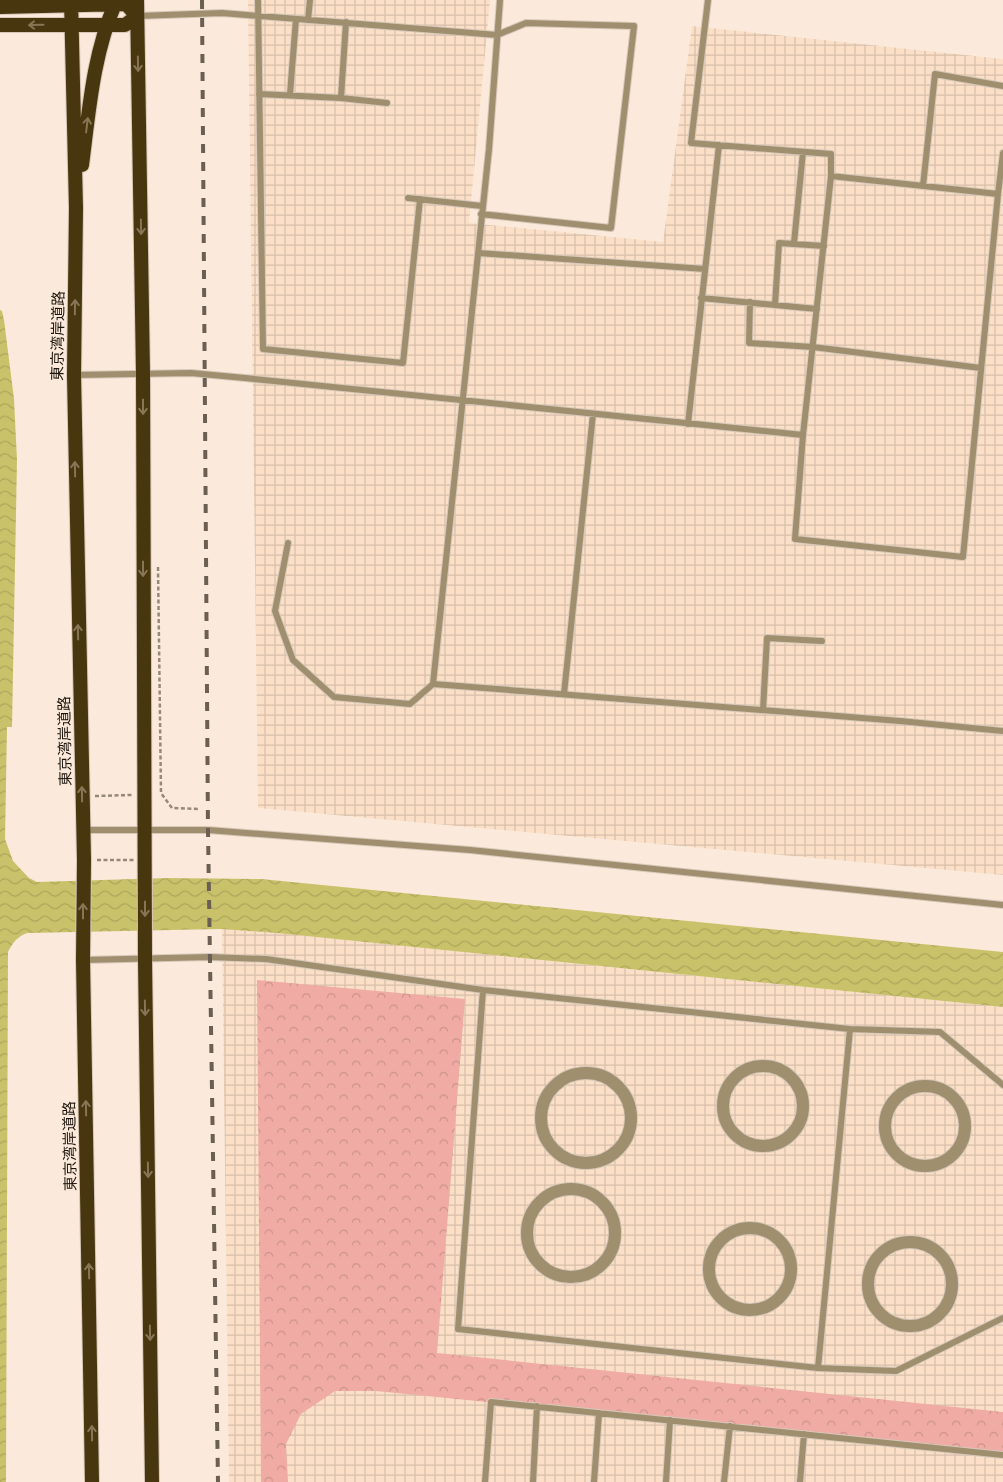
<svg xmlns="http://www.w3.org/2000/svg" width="1003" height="1482" font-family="Lora,'Noto Sans JP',serif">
<defs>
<pattern id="industrial-grid" width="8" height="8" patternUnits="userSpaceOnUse" patternTransform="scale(1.25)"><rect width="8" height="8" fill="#fbe0c7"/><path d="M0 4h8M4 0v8" fill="none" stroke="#d7bfaa"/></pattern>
<pattern id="forest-crowns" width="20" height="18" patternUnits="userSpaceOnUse" patternTransform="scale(1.25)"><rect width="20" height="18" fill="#efaba4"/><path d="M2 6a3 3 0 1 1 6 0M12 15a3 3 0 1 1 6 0" fill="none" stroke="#cc928c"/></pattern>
<pattern id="water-waves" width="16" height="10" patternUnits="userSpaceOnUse" patternTransform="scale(1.25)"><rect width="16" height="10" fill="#cac26a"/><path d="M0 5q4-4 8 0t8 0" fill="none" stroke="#ada65b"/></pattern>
</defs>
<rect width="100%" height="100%" fill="#fbeadb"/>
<!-- industrial -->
<path fill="url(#industrial-grid)" d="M248 0H490L469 223 663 242 692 26 1003 59V875L258 808Z
M222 929 277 933 1003 1007V1482H229Z"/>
<!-- forest -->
<path fill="url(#forest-crowns)" d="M257 980 465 999 437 1353 1003 1412V1453L376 1391H335L301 1414 286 1444 288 1482H261Z"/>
<!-- water -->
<path fill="url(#water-waves)" d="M0 310 2 311 4 320 14 399 17 460 12 727H7L5 839 13 861 29 878 37 882 167 878 261 879 1003 952V1007L277 933 221 929 27 933C17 937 13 942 8 952L6 1482H0Z"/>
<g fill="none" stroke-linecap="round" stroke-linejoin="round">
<defs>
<path id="service" d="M258 0 263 349 403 363 420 199
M500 0 489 149 433 684 900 721 1003 731
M708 0 691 143 831 154V176L803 435 795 539 963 557 998 194 1003 153
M137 16 222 13 497 35 526 23 634 26 611 228 481 214
M308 20 310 0
M259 94 341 98 387 103
M290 94 296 19
M341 98 346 22
M831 176 998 194
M923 186 935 74 1003 86
M408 198 482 206
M794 243 803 152
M478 253 705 269
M701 298 817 309
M750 302 749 343 813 347 981 368
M775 305 779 243 824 246
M74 375 191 373 245 378 803 435
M688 424 719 145
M288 543 275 611 293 660 334 697 410 704 433 684
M564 694 593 414
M763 710 767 638 822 641
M83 830H208L470 850 1003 905
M83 960 210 957 266 959 483 990 850 1029 940 1032 1003 1085
M483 990 458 1329 818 1368 896 1371 1003 1318
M818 1368 850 1029
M485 1482 491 1402 1003 1455
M533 1482 537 1406
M594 1482 599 1413
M666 1482 670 1420
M724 1482 730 1426
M800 1482 804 1434"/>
<path id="minor" d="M723 1106a40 40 0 1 1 80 0a40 40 0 1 1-80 0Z
M541 1118a45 45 0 1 1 90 0a45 45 0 1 1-90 0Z
M885 1126a40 40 0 1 1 80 0a40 40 0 1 1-80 0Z
M527 1233a44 44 0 1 1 88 0a44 44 0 1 1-88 0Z
M709 1269a41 41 0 1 1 82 0a41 41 0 1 1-82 0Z
M868 1284a42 42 0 1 1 84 0a42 42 0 1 1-84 0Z"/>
<path id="trunk" d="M71 0 76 208 74 375 84 860 83 960 92 1482
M137 0 143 373 145 959 152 1482
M0 7 126 4 137 16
M0 25H125L137 16
M82 165C89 111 93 55 115 4"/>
</defs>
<!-- service casing -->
<use href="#service" stroke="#d7c8ba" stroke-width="8"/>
<!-- minor casing -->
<use href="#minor" stroke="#d7c8ba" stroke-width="14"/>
<!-- trunk casing -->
<use href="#trunk" stroke="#d7c8ba" stroke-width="16"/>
<!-- path -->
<path stroke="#96897c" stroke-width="2.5" stroke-dasharray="4 2.5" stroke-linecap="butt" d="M158 567 161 793 172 808 198 809
M95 796 132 795
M97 860H134"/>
<!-- service -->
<use href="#service" stroke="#9f8f6e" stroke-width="6"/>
<!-- minor -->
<use href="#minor" stroke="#9f8f6e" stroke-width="12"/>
<!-- trunk -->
<use href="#trunk" stroke="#48360e" stroke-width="14"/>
<!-- rail -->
<path stroke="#6b5f54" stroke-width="4" stroke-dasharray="9 9" stroke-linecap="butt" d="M202 0 208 830 218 1482"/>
</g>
<!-- one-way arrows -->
<defs><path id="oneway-shaft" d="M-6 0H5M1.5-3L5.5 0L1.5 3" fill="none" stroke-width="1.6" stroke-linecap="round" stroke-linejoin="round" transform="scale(1.25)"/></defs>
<g stroke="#877556">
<use href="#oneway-shaft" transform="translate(36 25) rotate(179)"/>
<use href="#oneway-shaft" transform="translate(138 64) rotate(89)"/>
<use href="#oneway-shaft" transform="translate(87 125) rotate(-83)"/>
<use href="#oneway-shaft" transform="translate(141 227) rotate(89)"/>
<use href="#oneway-shaft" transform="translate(75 307) rotate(-89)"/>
<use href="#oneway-shaft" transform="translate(143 407) rotate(90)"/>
<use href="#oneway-shaft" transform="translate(75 469) rotate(-91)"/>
<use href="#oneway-shaft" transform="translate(143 569) rotate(90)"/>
<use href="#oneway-shaft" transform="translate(78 632) rotate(-91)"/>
<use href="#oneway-shaft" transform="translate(82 794) rotate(-91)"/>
<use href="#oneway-shaft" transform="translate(145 909) rotate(90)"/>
<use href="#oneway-shaft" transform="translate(83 911) rotate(-90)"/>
<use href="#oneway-shaft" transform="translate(145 1008) rotate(89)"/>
<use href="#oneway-shaft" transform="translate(86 1108) rotate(-91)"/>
<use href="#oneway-shaft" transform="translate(148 1170) rotate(89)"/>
<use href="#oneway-shaft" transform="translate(89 1271) rotate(-91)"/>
<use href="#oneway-shaft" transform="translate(150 1333) rotate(89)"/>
<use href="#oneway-shaft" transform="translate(92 1433) rotate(-91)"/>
</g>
<g text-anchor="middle" stroke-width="4.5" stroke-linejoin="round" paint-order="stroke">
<!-- street labels -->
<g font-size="15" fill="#1d140b" stroke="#fbeadb">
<text transform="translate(58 336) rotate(-89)" y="5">東京湾岸道路</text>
<text transform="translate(65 741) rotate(-91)" y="5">東京湾岸道路</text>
<text transform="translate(70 1146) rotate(-91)" y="5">東京湾岸道路</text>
</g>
</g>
</svg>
